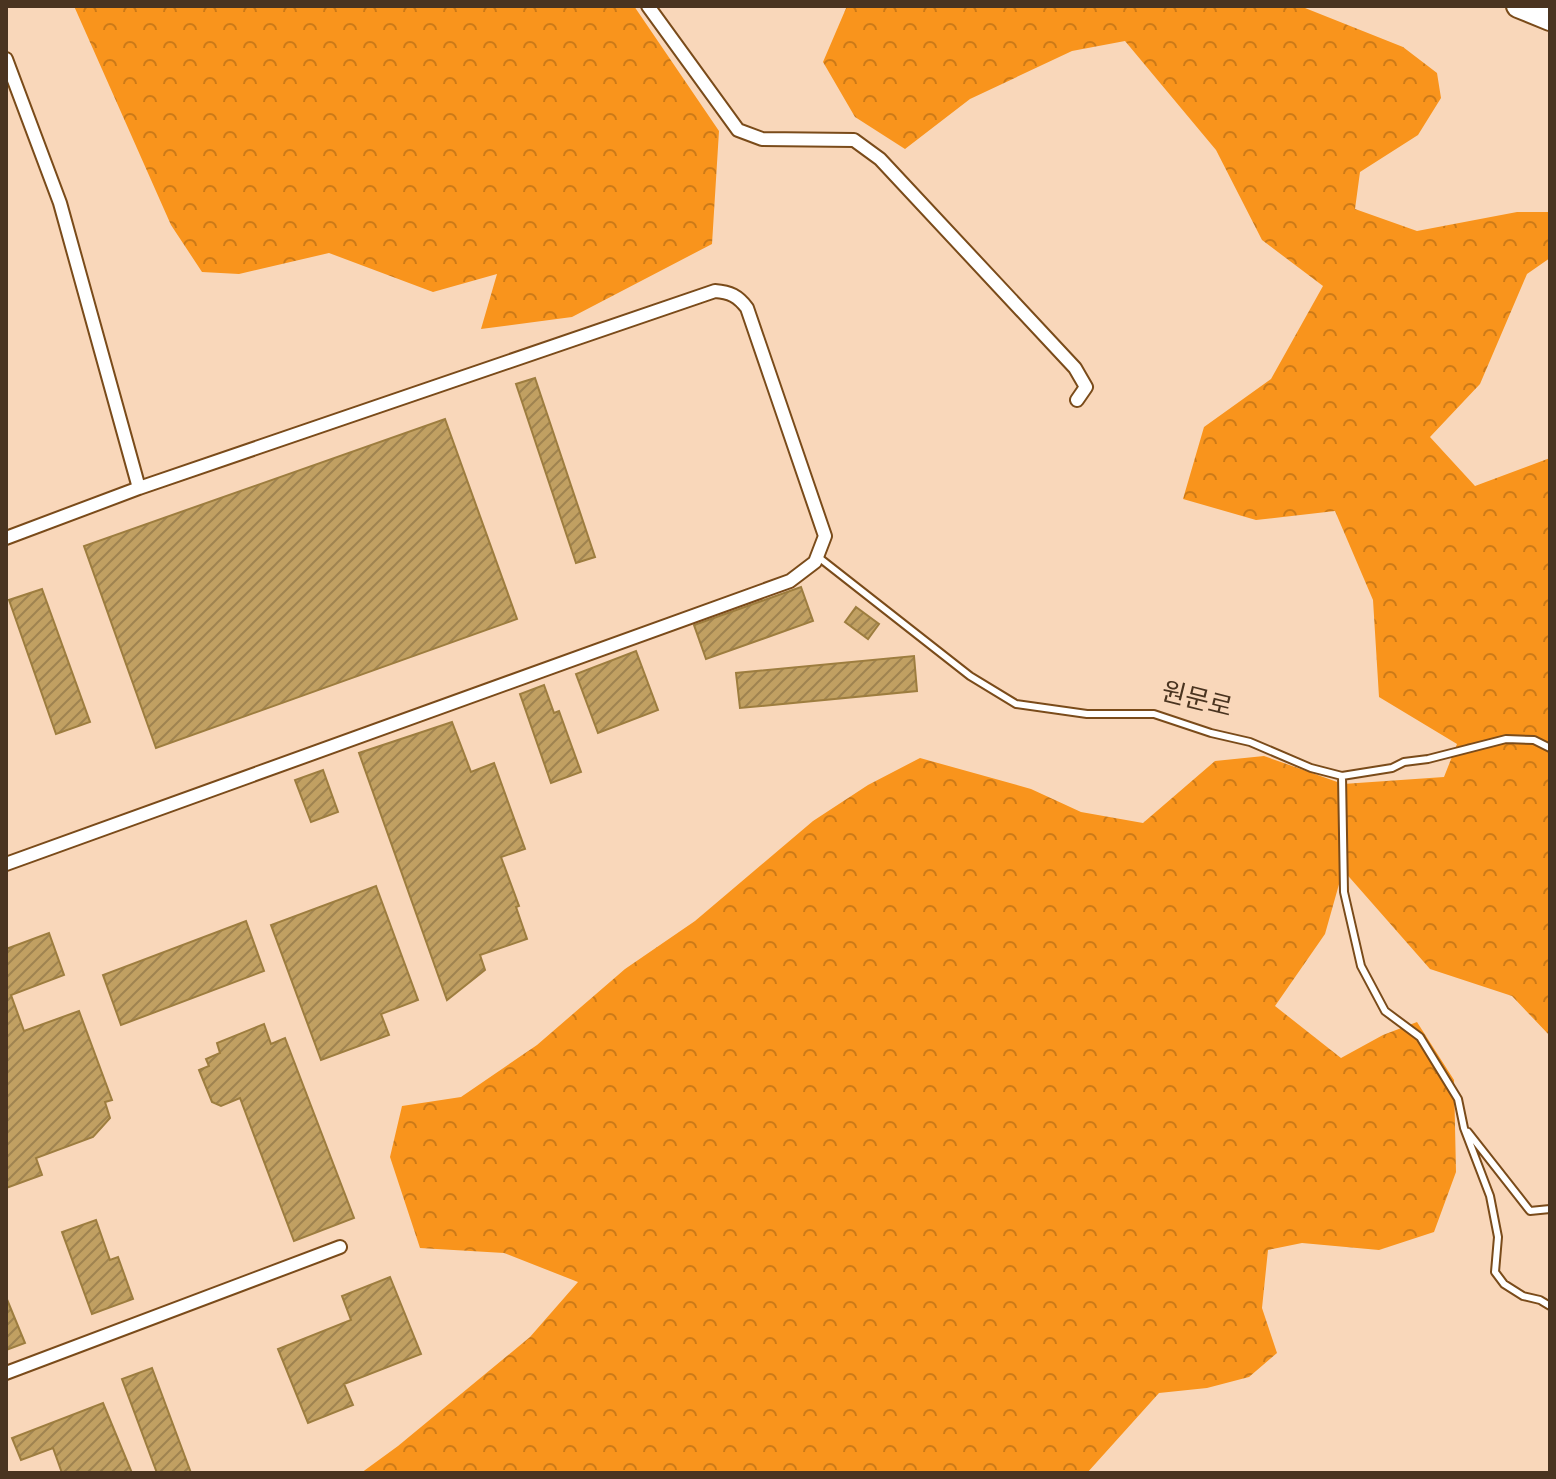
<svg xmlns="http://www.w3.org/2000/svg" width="1556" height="1479" font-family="Rubik,'Noto Sans KR',sans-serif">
<defs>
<pattern id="forest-crowns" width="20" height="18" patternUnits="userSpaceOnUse" patternTransform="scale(2)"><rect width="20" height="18" fill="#f9941c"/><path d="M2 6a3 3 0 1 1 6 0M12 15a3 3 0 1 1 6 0" fill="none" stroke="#cc7a18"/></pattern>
<pattern id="building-hatch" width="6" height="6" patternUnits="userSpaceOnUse" patternTransform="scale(2)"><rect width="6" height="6" fill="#c1a062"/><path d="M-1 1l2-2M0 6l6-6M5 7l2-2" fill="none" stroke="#9f8350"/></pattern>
</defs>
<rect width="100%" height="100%" fill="#f9d7ba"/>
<!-- forest -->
<path fill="url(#forest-crowns)" d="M74 6H634L719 131 712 244 572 317 481 329 497 274 433 292 329 253 239 274 202 272 171 225Z
M847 6H1305V8L1403 47 1437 73 1441 98 1418 135 1360 172 1355 209 1417 231 1517 212H1550V258L1527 274 1480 384 1430 437 1475 486 1550 458V1036L1512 996 1430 969 1343 870 1325 934 1275 1006 1341 1058 1383 1035 1417 1022 1454 1080 1456 1172 1434 1232 1379 1250 1302 1243 1268 1250 1262 1308 1277 1353 1249 1377 1207 1388 1159 1393 1087 1473H361L398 1446 530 1337 578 1282 504 1253 420 1248 390 1157 402 1106 461 1097 537 1045 625 969 695 921 813 821 868 785 920 758 1031 789 1081 812 1143 823 1215 761 1264 756 1343 784 1444 777 1457 744 1379 697 1373 600 1335 511 1256 520 1183 499 1204 427 1271 379 1323 286 1262 240 1216 150 1125 41 1072 51 970 99 905 149 855 117 823 62Z"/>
<!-- building -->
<path fill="url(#building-hatch)" stroke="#9d7d3f" stroke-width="2" d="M535 378 595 557 576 563 516 384Z
M445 419 517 619 156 748 84 546Z
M801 587 813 621 706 659 694 625Z
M42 589 90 722 56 734 9 600Z
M856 607 879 624 868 639 845 622Z
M636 651 658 710 598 733 576 674Z
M914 656 917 691 740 708 736 673Z
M544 685 554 713 559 711 581 772 551 783 520 694Z
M452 722 471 772 494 763 525 849 501 857 519 906 516 907 527 939 480 955 485 970 447 1000 359 753Z
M323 770 338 812 311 822 295 780Z
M376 886 418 1000 381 1014 389 1035 321 1060 271 925Z
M246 921 264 971 121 1025 103 975Z
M49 933 64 975 11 995 24 1031 79 1011 112 1100 105 1102 110 1118 93 1137 36 1158 42 1175 6 1188V949Z
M264 1024 271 1044 285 1038 354 1218 294 1241 240 1098 221 1106 212 1102 199 1070 209 1066 206 1059 220 1053 217 1043Z
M96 1220 110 1260 118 1257 133 1299 92 1314 62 1232Z
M390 1277 421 1354 344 1384 353 1405 308 1423 278 1349 351 1320 342 1296Z
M6 1297 25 1343 6 1350Z
M152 1368 191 1473H157L122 1379Z
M103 1403 132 1473H62L53 1448 21 1460 12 1438Z"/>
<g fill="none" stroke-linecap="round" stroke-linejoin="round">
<defs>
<path id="service" d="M817 556 970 676 1016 704 1087 714H1154L1211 733 1250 742 1311 768 1342 776 1392 768 1404 762 1428 759 1506 739 1534 740 1550 748
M1342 776 1344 892 1361 966 1385 1011 1420 1037 1458 1099 1464 1128 1490 1196 1498 1237 1495 1272 1504 1284 1523 1296 1540 1300 1550 1306
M1468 1132 1530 1211 1550 1209"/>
<path id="minor" d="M648 6 738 130 762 139 854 140 880 159 1075 368 1086 387 1077 400
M6 59 60 203 139 488
M6 538 139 488 715 291C730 292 738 296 747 308L825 536 815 562 790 581 6 864
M6 1373 340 1247"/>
<path id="trunk" d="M1518 6 1550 19"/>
</defs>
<!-- service casing -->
<use href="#service" stroke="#7a4b1a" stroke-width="10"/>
<!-- minor casing -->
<use href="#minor" stroke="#7a4b1a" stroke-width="16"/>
<!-- trunk casing -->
<use href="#trunk" stroke="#7a4b1a" stroke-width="26"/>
<!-- service -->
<use href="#service" stroke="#fff" stroke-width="6"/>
<!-- minor -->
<use href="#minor" stroke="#fff" stroke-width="12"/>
<!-- trunk -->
<use href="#trunk" stroke="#fff" stroke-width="22"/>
</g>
<g text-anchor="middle" stroke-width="6" stroke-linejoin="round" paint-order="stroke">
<!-- street labels -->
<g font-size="26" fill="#4a3420" stroke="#f9d7ba">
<text transform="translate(1197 699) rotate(14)" y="9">원문로</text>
</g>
</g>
<!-- border -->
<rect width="1556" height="1479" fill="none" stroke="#4a3420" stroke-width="16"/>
</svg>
